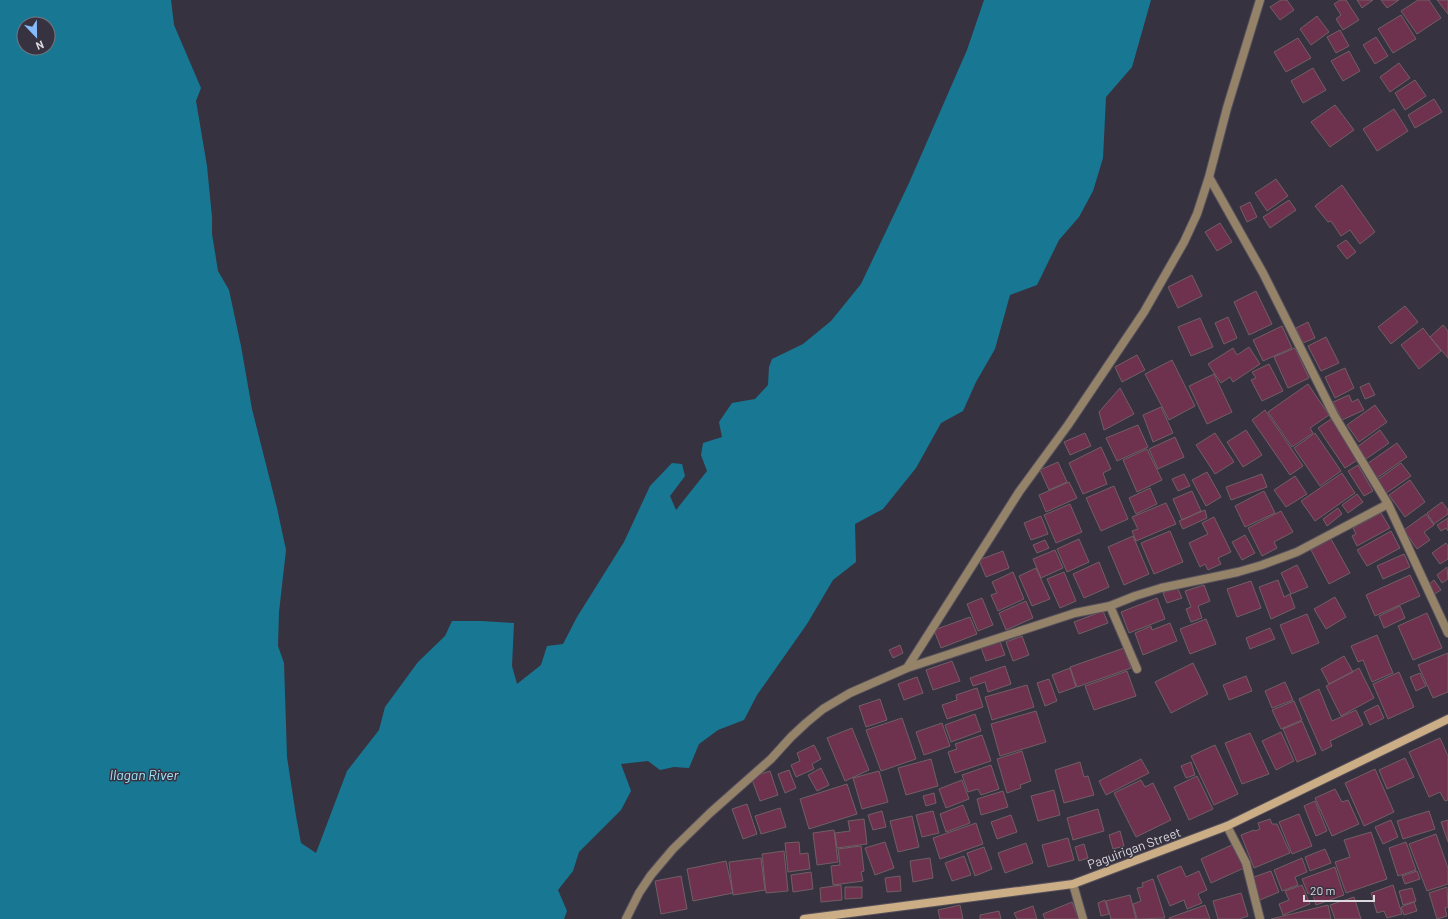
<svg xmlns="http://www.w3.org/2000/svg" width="1448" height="919" font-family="Barlow,sans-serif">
<rect width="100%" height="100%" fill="#37323f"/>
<!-- water -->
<path fill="#187894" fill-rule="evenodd" d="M0 0H171L174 25 201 88 196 101 207 166 212 217V234L218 271 229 290 241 346 252 409 277 508 286 550 279 612 278 646 284 663 287 757 296 816 301 843 316 853 347 771 379 730 385 707 418 662 445 636 452 621H481L514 623 512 666 517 684 541 665 547 646 563 644 577 617 624 542 650 486 672 463 682 464 685 476 670 496 676 510 707 471 701 455 703 443 722 437 719 422 732 403 755 399 768 385 769 367 772 359 803 344 831 321 861 284 909 183 967 50 984 0H1151L1132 67 1106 97 1103 158 1093 191 1079 217 1059 240 1037 285 1010 295 995 349 976 382 963 411 941 423 916 468 883 509 855 524 856 562 833 580 807 624 757 695 744 720 718 730 699 744 689 768 674 767 660 770 648 761 621 764 631 791 621 810 579 852 573 871 558 890 567 911 564 919H0ZM24 24H48V48H24Z"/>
<!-- building -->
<path fill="#6f324e" stroke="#705f65" d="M1281 0H1287L1294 10 1280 20 1270 7Z
M1340 0H1346L1359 20 1343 30 1336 19 1341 15 1334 4Z
M1357 0H1373L1362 8Z
M1381 0H1399L1387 8Z
M1418 0H1429L1441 18 1417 34 1401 11Z
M1437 0H1448V14Z
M1401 15 1416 39 1393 53 1378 29Z
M1317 16 1329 32 1311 45 1300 29Z
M1340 30 1349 46 1336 53 1327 37Z
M1376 37 1388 56 1375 64 1363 45Z
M1298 38 1311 58 1286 72 1274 52Z
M1349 51 1360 71 1343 81 1331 61Z
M1399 63 1410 78 1390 92 1380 77Z
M1313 68 1326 90 1303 103 1291 81Z
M1415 80 1426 96 1405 110 1395 93Z
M1434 99 1442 112 1415 128 1408 115Z
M1335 105 1354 130 1330 147 1311 122Z
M1394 109 1408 131 1377 151 1363 129Z
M1276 179 1288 196 1267 211 1255 193Z
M1342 185 1375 232 1360 244 1350 230 1341 236 1331 221 1328 222 1315 206Z
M1289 200 1296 210 1270 228 1263 217Z
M1250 202 1257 217 1247 222 1240 207Z
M1220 223 1232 242 1217 251 1205 232Z
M1346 240 1356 252 1347 259 1337 246Z
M1192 275 1202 296 1178 308 1168 287Z
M1256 291 1272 324 1249 335 1234 302Z
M1405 306 1418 322 1391 344 1378 327Z
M1228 317 1237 338 1224 344 1215 323Z
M1200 318 1213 347 1191 356 1178 327Z
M1308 322 1315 338 1303 343 1296 328Z
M1443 325 1448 331V358L1430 337Z
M1282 326 1292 348 1263 361 1253 340Z
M1423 328 1441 351 1419 369 1401 345Z
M1326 337 1339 363 1321 371 1308 346Z
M1249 347 1260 364 1233 382 1230 377 1221 383 1208 364 1233 348 1237 355Z
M1295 348 1309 378 1288 388 1274 357Z
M1137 355 1145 370 1122 382 1115 367Z
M1172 360 1195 406 1169 420 1145 374Z
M1269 364 1283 391 1262 401 1251 380 1256 378 1252 372Z
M1345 368 1354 388 1335 398 1325 377Z
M1214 374 1232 412 1207 424 1189 386Z
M1369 383 1375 395 1365 399 1360 387Z
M1308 384 1329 415 1310 428 1313 433 1292 447 1268 412Z
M1120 388 1134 414 1104 430 1099 412Z
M1349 395 1352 402 1358 399 1364 410 1342 420 1333 402Z
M1375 405 1387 422 1359 442 1347 425Z
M1161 407 1173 433 1153 442 1143 415Z
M1265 410 1303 466 1290 475 1252 420Z
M1331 419 1359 459 1345 468 1318 428Z
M1138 425 1148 447 1117 461 1106 438Z
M1246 430 1262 455 1243 467 1227 442Z
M1380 430 1389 443 1366 459 1357 447Z
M1085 433 1091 446 1070 455 1064 442Z
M1215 433 1234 462 1215 474 1196 445Z
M1315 433 1341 471 1320 486 1294 448Z
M1175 437 1184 457 1158 469 1149 449Z
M1397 443 1407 457 1377 478 1367 464Z
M1101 447 1111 469 1103 473 1107 484 1083 494 1069 463Z
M1147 449 1162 480 1137 492 1123 460Z
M1058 462 1067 482 1049 490 1040 470Z
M1401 463 1411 476 1385 494 1376 481Z
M1358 465 1373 491 1364 496 1348 471Z
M1207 472 1221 497 1206 506 1192 480Z
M1342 473 1355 493 1315 521 1301 501Z
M1184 474 1190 486 1178 491 1172 479Z
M1262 474 1267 487 1231 500 1226 487Z
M1295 476 1307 494 1286 507 1274 490Z
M1410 480 1425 502 1405 517 1389 495Z
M1069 482 1077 498 1046 512 1039 495Z
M1114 486 1128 519 1101 531 1086 498Z
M1150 488 1157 504 1136 514 1129 498Z
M1192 491 1201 511 1182 520 1173 499Z
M1264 491 1275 513 1245 527 1235 506Z
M1357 494 1363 502 1348 513 1342 505Z
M1442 502 1448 510V514L1434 524 1427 513Z
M1166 503 1176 524 1136 541 1132 531 1138 529 1132 517Z
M1070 504 1082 532 1056 543 1044 515Z
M1338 508 1342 514 1327 526 1323 519Z
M1205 510 1207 518 1183 529 1179 521Z
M1281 511 1293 532 1274 542 1277 548 1262 556 1248 528Z
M1381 513 1390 528 1357 546 1352 536 1356 534 1353 528Z
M1426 514 1434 525 1424 532 1430 540 1417 549 1404 530Z
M1041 516 1048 534 1031 540 1024 523Z
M1214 517 1231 552 1218 558 1221 564 1208 570 1205 564 1200 567 1189 543 1208 534 1202 523Z
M1448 518V531L1446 528 1441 531 1437 525Z
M1170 531 1183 562 1154 574 1141 543Z
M1391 531 1400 548 1367 566 1357 550Z
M1245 535 1255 553 1242 560 1232 542Z
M1133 536 1149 574 1124 585 1108 547Z
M1079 539 1089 562 1067 572 1057 549Z
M1331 539 1350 573 1329 584 1311 550Z
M1045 540 1049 548 1037 553 1033 545Z
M1446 543 1448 546V559L1440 564 1432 553Z
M1055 550 1063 568 1041 578 1033 559Z
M1003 551 1009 568 986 577 979 560Z
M1404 554 1410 567 1383 579 1377 566Z
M1099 562 1109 587 1084 598 1073 574Z
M1297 565 1308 587 1291 594 1281 573Z
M1447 567 1448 579 1442 583 1437 575Z
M1036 568 1050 599 1032 606 1019 576Z
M1013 572 1024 599 998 611 991 595 997 593 992 582Z
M1064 572 1076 601 1060 608 1047 579Z
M1410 575 1420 596 1375 616 1366 595Z
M1278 580 1284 597 1290 594 1295 608 1271 619 1259 587Z
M1434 580 1441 590 1433 595 1427 586Z
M1251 581 1261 608 1237 617 1227 589Z
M1204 585 1210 601 1198 606 1202 618 1191 622 1186 609 1191 607 1185 591Z
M1177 587 1182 598 1167 603 1163 593Z
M1335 597 1346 617 1326 629 1314 609Z
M982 598 993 625 978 631 967 604Z
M1157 598 1165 619 1129 633 1121 612Z
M1026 601 1033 618 1006 630 999 613Z
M1400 606 1405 618 1384 628 1379 616Z
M1103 611 1108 623 1079 634 1074 622Z
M1427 613 1442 648 1413 660 1398 626Z
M1307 614 1319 643 1292 654 1280 625Z
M970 617 977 634 941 648 934 630Z
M1206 619 1216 644 1190 654 1180 629Z
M1170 623 1177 641 1143 655 1135 633 1151 626 1152 630Z
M1270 628 1275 639 1250 649 1246 638Z
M1377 635 1393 673 1372 682 1363 660 1358 662 1351 646Z
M1022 636 1029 655 1013 661 1006 642Z
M999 639 1005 655 986 661 980 645Z
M900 645 903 653 893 658 889 650Z
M1124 648 1131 668 1077 687 1070 667Z
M1448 653V692L1433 698 1418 665Z
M1344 656 1353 672 1329 684 1321 669Z
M952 661 960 681 933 690 926 670Z
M1193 663 1208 694 1171 713 1155 682Z
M1005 666 1011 684 988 692 985 682 973 686 970 678Z
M1070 668 1076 687 1059 693 1052 675Z
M1359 668 1374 698 1341 716 1326 686Z
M1127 671 1136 696 1094 710 1085 686Z
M1399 672 1414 707 1388 719 1373 684Z
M1420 673 1426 686 1416 691 1410 677Z
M1246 676 1252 691 1229 700 1223 685Z
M917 677 923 693 904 700 898 684Z
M1049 679 1057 701 1045 706 1037 683Z
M1285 682 1293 700 1272 708 1265 691Z
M1027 685 1034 707 992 720 985 697Z
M977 688 983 707 947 719 942 705 957 700 956 695Z
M1319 689 1332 721 1356 710 1363 725 1330 741 1332 746 1322 751 1299 699Z
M880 699 887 720 866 727 859 706Z
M1294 701 1302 720 1281 729 1272 710Z
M1378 705 1384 718 1370 725 1364 712Z
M1036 711 1046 742 1000 756 991 724Z
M975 714 981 731 951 742 945 725Z
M902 718 916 759 881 771 866 730Z
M1302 721 1316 754 1297 762 1283 729Z
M942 723 950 746 924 755 916 732Z
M852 728 869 770 845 781 827 738Z
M1281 732 1294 761 1276 770 1262 741Z
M1250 733 1269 774 1242 784 1225 743Z
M982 735 991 761 955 773 948 752 957 749 955 744Z
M1440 738 1448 756V800L1445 801 1440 792 1429 797 1409 752Z
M814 745 821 759 812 764 814 769 796 777 791 765 800 761 797 753Z
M1215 745 1238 794 1214 805 1191 756Z
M1022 751 1031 781 1020 785 1021 788 1007 793 997 759Z
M1405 758 1414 777 1387 789 1379 770Z
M931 759 938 786 906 795 898 768Z
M1141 759 1149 773 1106 795 1099 781Z
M1080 762 1084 777 1088 776 1094 795 1064 803 1055 770Z
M1191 762 1195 775 1186 778 1181 766Z
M991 765 999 789 981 795 978 789 968 792 962 775Z
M821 768 829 785 817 791 808 775Z
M1375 769 1394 812 1364 826 1345 783Z
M789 770 796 788 785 793 778 774Z
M770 771 778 795 760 801 751 777Z
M879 771 888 802 862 809 853 778Z
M1197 776 1213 809 1189 820 1174 787Z
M962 780 969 799 946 808 939 789Z
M1141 780 1145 787 1153 783 1171 820 1136 837 1114 793Z
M847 784 857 814 809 829 800 799Z
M1335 789 1342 802 1348 800 1359 824 1332 836 1315 798Z
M1054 790 1060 815 1038 821 1031 796Z
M1003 791 1008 807 981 815 977 799Z
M934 793 936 803 926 806 923 796Z
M1315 801 1327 831 1316 836 1304 806Z
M747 804 757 834 743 839 732 809Z
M963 805 970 823 946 832 940 814Z
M780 808 786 827 761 834 755 816Z
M1098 809 1104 831 1073 840 1067 818Z
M882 811 886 827 873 830 868 815Z
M933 811 939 833 922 837 916 815Z
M1429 811 1435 829 1403 839 1397 821Z
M1299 814 1312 846 1292 854 1279 822Z
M1011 815 1017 832 997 839 991 822Z
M912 816 919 847 898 852 890 821Z
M864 819 867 844 837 848 835 833 850 831 848 821Z
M1270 819 1272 824H1277L1290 853 1254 868 1241 835 1254 830 1255 831 1260 829 1258 823Z
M1391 820 1398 837 1383 844 1375 827Z
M1448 820V842L1441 822Z
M976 823 983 844 940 859 933 838Z
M834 830 838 862 817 865 813 833Z
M1120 831 1124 846 1113 849 1109 835Z
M1371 832 1387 879 1346 893 1335 862 1350 857 1344 840Z
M1436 834 1448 868V884L1427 891 1409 844Z
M1068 838 1074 860 1048 867 1042 845Z
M799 842 800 854 808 853 810 869 788 872 785 843Z
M885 842 894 868 875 875 865 848Z
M1406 842 1416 870 1398 876 1389 848Z
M1026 843 1033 863 1005 873 998 853Z
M1084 844 1088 858 1079 861 1075 847Z
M1234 844 1244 868 1211 883 1201 859Z
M861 846 864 871 861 872 863 881 833 885 831 866 840 865 838 849Z
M984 847 992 869 975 876 967 853Z
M1325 849 1331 863 1310 871 1305 857Z
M784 851 788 891 766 893 762 854Z
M964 856 971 875 952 881 945 863Z
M761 858 765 890 733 895 729 862Z
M930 858 933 878 913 882 910 861Z
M1302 858 1307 872 1295 877 1298 885 1282 891 1274 870Z
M726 861 733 893 693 901 687 869Z
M1181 866 1186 877 1199 871 1207 890 1198 894 1202 903 1187 909 1184 900 1170 906 1157 876Z
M1335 867 1344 895 1316 905 1312 892 1308 894 1302 879Z
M1271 871 1279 892 1260 900 1251 878Z
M1417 871 1420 879 1405 884 1402 876Z
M811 872 813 889 793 892 791 875Z
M681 876 687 909 661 914 655 881Z
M900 876 901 891 887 892 885 878Z
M1153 879 1165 918 1137 919 1133 904 1141 901 1137 888 1143 887 1142 883Z
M841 885 842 900 821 902 820 888Z
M1302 885 1310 904 1283 915 1279 904 1289 900 1285 891Z
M1393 885 1402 914 1387 918 1384 911 1377 913 1371 893Z
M845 887H862V898L845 899Z
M1447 887 1448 907 1445 908 1447 916 1437 919 1429 893Z
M1412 888 1416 901 1403 905 1399 891Z
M1241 893 1248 916 1239 919H1218L1213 901Z
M1130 895 1136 919H1110H1111L1106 901Z
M1354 897 1361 919H1335L1330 905Z
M1105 900 1109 914 1101 916 1098 903Z
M1072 902 1079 919H1045L1043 914Z
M1414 902 1417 911 1404 915 1401 907Z
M960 905 963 919H940L938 910Z
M1205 905 1210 919H1169V918Z
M1328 905 1331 919H1271Z
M1033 906 1037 919H1017L1014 913Z
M999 911 1001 919H980V915Z"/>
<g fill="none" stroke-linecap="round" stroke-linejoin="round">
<defs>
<path id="service" d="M1110 606 1137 669
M1073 884 1083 919"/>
<path id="minor" d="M1388 504 1448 633
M907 668 1019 492 1068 425 1144 312 1184 242 1197 214 1209 177 1227 108 1260 0
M1227 826 1246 863 1260 919
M626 919 639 893 651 875 673 849 710 813 771 759 791 737 806 723 823 709 850 693 907 668 1075 613 1110 606 1135 596 1161 588 1238 572 1262 565 1297 552 1388 504 1334 415 1263 273 1209 177"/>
<path id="secondary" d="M804 919 1073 884 1227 826 1448 719"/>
</defs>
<!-- service casing -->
<use href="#service" stroke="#55505c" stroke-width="10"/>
<!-- minor casing -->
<use href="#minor" stroke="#55505c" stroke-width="10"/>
<!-- secondary casing -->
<use href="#secondary" stroke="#55505c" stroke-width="10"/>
<!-- service -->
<use href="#service" stroke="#948269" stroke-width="8"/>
<!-- minor -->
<use href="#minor" stroke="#948269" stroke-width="8"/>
<!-- secondary -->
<use href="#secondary" stroke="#cbad86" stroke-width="8"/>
</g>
<g text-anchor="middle" stroke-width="3" stroke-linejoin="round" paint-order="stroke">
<!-- street labels -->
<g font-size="13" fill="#dcd9e1" stroke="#37323f">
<text transform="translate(1134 848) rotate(-20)" y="5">Paguirigan Street</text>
</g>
<!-- water labels -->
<g font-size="14" font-style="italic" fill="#a2e4fc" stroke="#37323f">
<text x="144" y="780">Ilagan River</text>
</g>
</g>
<!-- north arrow -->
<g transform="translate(36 36) rotate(158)"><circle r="19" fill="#37323f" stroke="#797580"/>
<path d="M0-3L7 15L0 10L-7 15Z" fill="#85bbfb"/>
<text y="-6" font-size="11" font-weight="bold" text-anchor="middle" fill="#dcd9e1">N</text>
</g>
<!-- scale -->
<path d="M1304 895v6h70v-6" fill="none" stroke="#dcd9e1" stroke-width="2"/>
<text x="1310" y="895" font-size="12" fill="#dcd9e1" stroke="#37323f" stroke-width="3" paint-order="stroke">20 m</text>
</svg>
